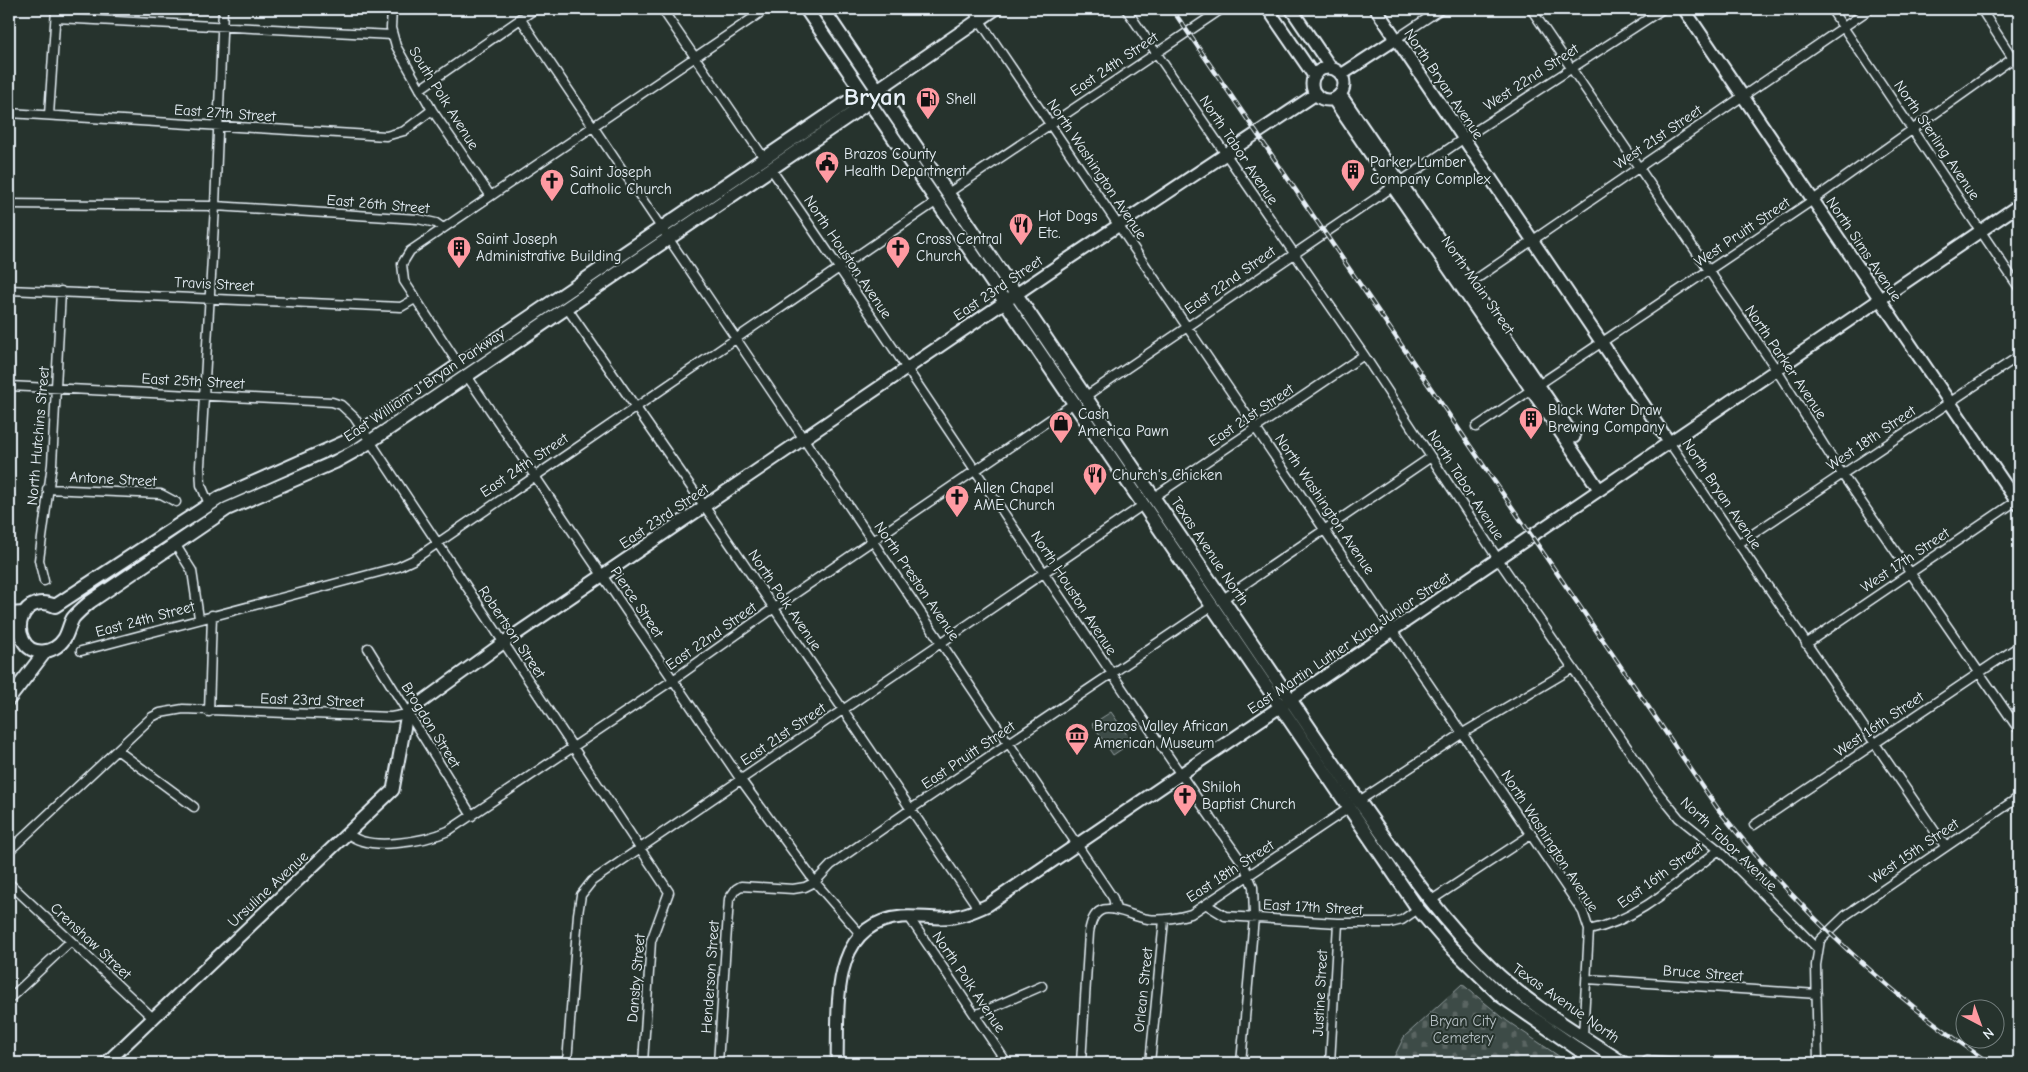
<svg xmlns="http://www.w3.org/2000/svg" width="2028" height="1072" font-family="'Comic Neue',sans-serif">
<defs>
<pattern id="cemetery-stones" width="16" height="16" patternUnits="userSpaceOnUse" patternTransform="scale(1.25)"><rect width="16" height="16" fill="#3e4b47"/><path d="M2 7V4a2 2 0 0 1 4 0v3zM10 15v-3a2 2 0 0 1 4 0v3z" fill="#5a6562"/></pattern>
</defs>
<rect width="100%" height="100%" fill="#26332d"/>
<filter id="ink" filterUnits="userSpaceOnUse"><feTurbulence type="fractalNoise" baseFrequency=".02" numOctaves="2"/><feDisplacementMap in="SourceGraphic" scale="10" xChannelSelector="R" yChannelSelector="G"/><feConvolveMatrix kernelMatrix="1 2 1 2 8 2 1 2 1" color-interpolation-filters="sRGB"/></filter>
<g filter="url(#ink)">
<!-- cemetery -->
<path fill="url(#cemetery-stones)" stroke="#939ea0" d="M1462 984 1507 1021 1569 1063H1391L1404 1037Z"/>
<!-- park -->
<path fill="#3e4b47" stroke="#939ea0" d="M9 622H12L15 673 9 685Z
M1111 712 1132 742 1113 755 1092 724Z"/>
<g fill="none" stroke-linecap="round" stroke-linejoin="round">
<defs>
<path id="street" d="M392 9 391 28 396 46 432 110 490 195
M662 9 764 158
M972 9 1583 912 1589 930 1583 1036
M1126 9 1364 355 1498 559 1657 791 1679 818 1719 850 1817 948
M1531 9 1776 369 1842 474 2019 730
M1831 9 2019 288
M1981 9 2019 68
M56 18 392 35
M520 18 1113 898 1116 909
M1396 39 1441 9
M420 89 535 9
M9 113 386 136 404 131 432 110
M49 115 56 9
M771 169C931 399 1082 636 1244 865L1253 887 1254 917 1241 1063
M948 193 1222 9
M9 204 215 206 418 219 436 223 443 228
M1466 286 1870 9
M9 290 401 307 415 299
M567 308 705 507 974 902 977 910
M459 365 404 281 402 264 410 251 766 9
M467 376 741 780 815 882 861 935
M9 386 332 402 341 405 354 417 669 892 651 941 643 1063
M1086 396 1463 139 1663 9
M1476 427 1813 200 2019 54
M1669 442 1945 846
M47 489 161 494 176 502
M1154 497 1364 355
M209 504 201 485 200 466 215 206 223 9
M175 544 192 571 199 618
M1738 544 2019 356
M44 581 39 560 52 464 61 291
M1223 599 1431 457
M1806 644 2019 499
M368 648 472 816
M81 651 398 567 413 560 937 201
M209 712 212 615
M117 750 194 807
M1359 801 1463 733 1573 668
M1754 825 2019 646
M349 834C368 852 426 841 448 831L673 680 774 608 1074 403
M9 851 152 717 160 713 183 709 391 717 407 714
M9 883 154 1019
M1430 901 1532 834
M1207 905 1225 916 1338 923H1390L1402 920 1418 909
M909 917 1007 1063
M1589 930C1640 920 1679 880 1719 850
M1587 979 1817 994
M9 999 71 941
M975 1015 1042 986
M567 1063 578 914 581 895 592 881 1143 505
M718 1063 729 899 736 889 741 886 793 889 805 887 815 882 831 865 911 809 1212 606
M1081 1063 1089 933C1095 892 1123 915 1148 919 1163 921 1177 918 1191 914L1349 808
M1150 1063 1164 920
M1330 1063 1338 923
M1645 1063 1647 1061 1675 1063
M1818 1063 1816 965 1820 940 1846 915 2019 797"/>
<path id="secondary" d="M1268 9 1314 76
M1291 9 1331 68
M1376 9 1669 442
M1684 9 2019 505
M1312 84a16 16 0 1 1 32 0a16 16 0 1 1-32 0Z
M1341 75 1396 39
M1340 94 1574 437
M1333 99 1599 489
M106 1063 393 790 407 714 416 706 503 643 1062 263 1316 94
M837 1063C839 1009 828 923 902 917 915 916 928 918 941 918 958 918 973 912 988 905L2019 205"/>
<path id="primary" d="M806 9 1418 909 1448 944 1501 996 1598 1063
M823 9 1359 801C1400 859 1439 918 1491 968 1530 1006 1578 1033 1623 1063
M867 97H855L345 442 221 497 55 606C42 600 28 603 22 617 19 624 19 632 23 640 31 657 54 654 64 639 68 633 69 625 73 618 78 612 84 607 90 602L227 509 335 462 362 447 862 107 867 97 995 9
M9 614 24 613
M9 699 45 652"/>
</defs>
<!-- street casing -->
<use href="#street" stroke="#e8f1f8" stroke-width="11"/>
<!-- secondary casing -->
<use href="#secondary" stroke="#e8f1f8" stroke-width="15"/>
<!-- primary casing -->
<use href="#primary" stroke="#e8f1f8" stroke-width="16"/>
<!-- street -->
<use href="#street" stroke="#26332d" stroke-width="8"/>
<!-- secondary -->
<use href="#secondary" stroke="#26332d" stroke-width="11"/>
<!-- primary -->
<use href="#primary" stroke="#26332d" stroke-width="12"/>
<defs>
<path id="rail" d="M1172 9 1718 809C1795 907 1886 992 1989 1063"/>
</defs>
<!-- rail casing -->
<use href="#rail" stroke="#e8f1f8" stroke-width="4.5"/>
<!-- rail -->
<use href="#rail" stroke="#26332d" stroke-width="2.5" stroke-dasharray="8" stroke-linecap="butt"/>
</g>
</g>
<!-- icons -->
<defs>
<symbol id="fuel-pin" viewBox="-11 -11 22 30"><path d="M0 17L-7.5 6A9.5 9.5 0 1 1 7.5 6Z" fill="#ff9aa2" stroke="#26332d"/><path d="M-5.5-6h7V0h2V4h1.3V-2.5L3-4.5l.8-.8L6-3V5H2.5V1h-1V6h-7ZM-4.2-4.7v3.2H.2V-4.7Z" fill="#111"/></symbol>
<symbol id="civic-pin" viewBox="-11 -11 22 30"><path d="M0 17L-7.5 6A9.5 9.5 0 1 1 7.5 6Z" fill="#ff9aa2" stroke="#26332d"/><path d="M-.6-6.5H3V-4.5H.6V-3L4-1V1h2V6H-6V1h2V-1L-.6-3ZM-1.2 2.5V6h2.4V2.5Z" fill="#111"/></symbol>
<symbol id="building-pin" viewBox="-11 -11 22 30"><path d="M0 17L-7.5 6A9.5 9.5 0 1 1 7.5 6Z" fill="#ff9aa2" stroke="#26332d"/><path d="M-4-6H4V6H1V3H-1V6H-4ZM-2.5-4.3h1.7v1.8h-1.7ZM.8-4.3h1.7v1.8H.8ZM-2.5-1h1.7V.8h-1.7ZM.8-1h1.7V.8H.8Z" fill="#111"/></symbol>
<symbol id="church-pin" viewBox="-11 -11 22 30"><path d="M0 17L-7.5 6A9.5 9.5 0 1 1 7.5 6Z" fill="#ff9aa2" stroke="#26332d"/><path d="M-1.2-6h2.4v3.5h3.3v2.4h-3.3V6h-2.4V-.1h-3.3v-2.4h3.3Z" fill="#111"/></symbol>
<symbol id="restaurant-pin" viewBox="-11 -11 22 30"><path d="M0 17L-7.5 6A9.5 9.5 0 1 1 7.5 6Z" fill="#ff9aa2" stroke="#26332d"/><path d="M-5-6h1v4h1v-4h1v4h1v-4h1v5L-1.5 .5V6h-2V.5L-5-1ZM5-6V6H3V1.5H1.5Q1.5-4 5-6Z" fill="#111"/></symbol>
<symbol id="shop-pin" viewBox="-11 -11 22 30"><path d="M0 17L-7.5 6A9.5 9.5 0 1 1 7.5 6Z" fill="#ff9aa2" stroke="#26332d"/><path d="M-5-2.5h2.3a2.7 3.5 0 0 1 5.4 0H5L5.5 6h-11ZM-1.5-2.5h3a1.5 2.3 0 0 0-3 0Z" fill="#111"/></symbol>
<symbol id="museum-pin" viewBox="-11 -11 22 30"><path d="M0 17L-7.5 6A9.5 9.5 0 1 1 7.5 6Z" fill="#ff9aa2" stroke="#26332d"/><path d="M0-6L6-3V-2H-6V-3ZM-5-1h2V3h-2ZM-1-1h2V3h-2ZM3-1h2V3H3ZM-6 4H6V6H-6Z" fill="#111"/></symbol>
</defs>
<g fill-rule="evenodd">
<use href="#fuel-pin" x="914" y="85" width="28" height="38"/>
<use href="#civic-pin" x="813" y="149" width="28" height="38"/>
<use href="#building-pin" x="1339" y="157" width="28" height="38"/>
<use href="#church-pin" x="538" y="167" width="28" height="38"/>
<use href="#restaurant-pin" x="1007" y="211" width="28" height="38"/>
<use href="#building-pin" x="445" y="234" width="28" height="38"/>
<use href="#church-pin" x="884" y="234" width="28" height="38"/>
<use href="#building-pin" x="1517" y="405" width="28" height="38"/>
<use href="#shop-pin" x="1047" y="409" width="28" height="38"/>
<use href="#restaurant-pin" x="1081" y="461" width="28" height="38"/>
<use href="#church-pin" x="943" y="483" width="28" height="38"/>
<use href="#museum-pin" x="1063" y="721" width="28" height="38"/>
<use href="#church-pin" x="1171" y="782" width="28" height="38"/>
</g>
<g text-anchor="middle" stroke-width="4" stroke-linejoin="round" paint-order="stroke">
<!-- street labels -->
<g font-size="15" fill="#e8f1f8" stroke="#26332d">
<text transform="translate(1114 64) rotate(-34)" y="5">East 24th Street</text>
<text transform="translate(1531 77) rotate(-33)" y="5">West 22nd Street</text>
<text transform="translate(1444 84) rotate(56)" y="5">North Bryan Avenue</text>
<text transform="translate(444 98) rotate(58)" y="5">South Polk Avenue</text>
<text transform="translate(225 113) rotate(4)" y="5">East 27th Street</text>
<text transform="translate(1658 137) rotate(-34)" y="5">West 21st Street</text>
<text transform="translate(1937 140) rotate(56)" y="5">North Sterling Avenue</text>
<text transform="translate(1239 150) rotate(56)" y="5">North Tabor Avenue</text>
<text transform="translate(1097 169) rotate(56)" y="5">North Washington Avenue</text>
<text transform="translate(378 204) rotate(5)" y="5">East 26th Street</text>
<text transform="translate(1742 232) rotate(-34)" y="5">West Pruitt Street</text>
<text transform="translate(1864 249) rotate(56)" y="5">North Sims Avenue</text>
<text transform="translate(848 257) rotate(56)" y="5">North Houston Avenue</text>
<text transform="translate(1230 280) rotate(-35)" y="5">East 22nd Street</text>
<text transform="translate(214 284) rotate(3)" y="5">Travis Street</text>
<text transform="translate(1478 285) rotate(55)" y="5">North Main Street</text>
<text transform="translate(998 288) rotate(-34)" y="5">East 23rd Street</text>
<text transform="translate(1786 362) rotate(56)" y="5">North Parker Avenue</text>
<text transform="translate(193 381) rotate(3)" y="5">East 25th Street</text>
<text transform="translate(424 385) rotate(-34)" y="5">East William J Bryan Parkway</text>
<text transform="translate(1251 415) rotate(-34)" y="5">East 21st Street</text>
<text transform="translate(38 436) rotate(-85)" y="5">North Hutchins Street</text>
<text transform="translate(1871 438) rotate(-34)" y="5">West 18th Street</text>
<text transform="translate(524 465) rotate(-34)" y="5">East 24th Street</text>
<text transform="translate(113 479) rotate(3)" y="5">Antone Street</text>
<text transform="translate(1466 485) rotate(57)" y="5">North Tabor Avenue</text>
<text transform="translate(1722 494) rotate(56)" y="5">North Bryan Avenue</text>
<text transform="translate(1325 504) rotate(56)" y="5">North Washington Avenue</text>
<text transform="translate(664 516) rotate(-34)" y="5">East 23rd Street</text>
<text transform="translate(1210 551) rotate(56)" y="5">Texas Avenue North</text>
<text transform="translate(1905 560) rotate(-34)" y="5">West 17th Street</text>
<text transform="translate(917 581) rotate(56)" y="5">North Preston Avenue</text>
<text transform="translate(1074 593) rotate(57)" y="5">North Houston Avenue</text>
<text transform="translate(785 600) rotate(56)" y="5">North Polk Avenue</text>
<text transform="translate(637 602) rotate(56)" y="5">Pierce Street</text>
<text transform="translate(145 619) rotate(-15)" y="5">East 24th Street</text>
<text transform="translate(512 632) rotate(56)" y="5">Robertson Street</text>
<text transform="translate(711 636) rotate(-35)" y="5">East 22nd Street</text>
<text transform="translate(1349 643) rotate(-34)" y="5">East Martin Luther King Junior Street</text>
<text transform="translate(312 700) rotate(2)" y="5">East 23rd Street</text>
<text transform="translate(1879 724) rotate(-34)" y="5">West 16th Street</text>
<text transform="translate(431 725) rotate(58)" y="5">Brogdon Street</text>
<text transform="translate(783 734) rotate(-34)" y="5">East 21st Street</text>
<text transform="translate(968 755) rotate(-34)" y="5">East Pruitt Street</text>
<text transform="translate(1550 841) rotate(57)" y="5">North Washington Avenue</text>
<text transform="translate(1729 844) rotate(44)" y="5">North Tabor Avenue</text>
<text transform="translate(1914 851) rotate(-34)" y="5">West 15th Street</text>
<text transform="translate(1230 871) rotate(-33)" y="5">East 18th Street</text>
<text transform="translate(1660 875) rotate(-36)" y="5">East 16th Street</text>
<text transform="translate(268 889) rotate(-43)" y="5">Ursuline Avenue</text>
<text transform="translate(1313 907) rotate(3)" y="5">East 17th Street</text>
<text transform="translate(91 941) rotate(43)" y="5">Crenshaw Street</text>
<text transform="translate(1703 973) rotate(4)" y="5">Bruce Street</text>
<text transform="translate(710 977) rotate(-86)" y="5">Henderson Street</text>
<text transform="translate(636 978) rotate(-85)" y="5">Dansby Street</text>
<text transform="translate(969 982) rotate(56)" y="5">North Polk Avenue</text>
<text transform="translate(1143 990) rotate(-84)" y="5">Orlean Street</text>
<text transform="translate(1320 993) rotate(-87)" y="5">Justine Street</text>
<text transform="translate(1566 1003) rotate(35)" y="5">Texas Avenue North</text>
</g>
<!-- poi labels -->
<g font-size="15" fill="#e8f1f8" stroke="#26332d" text-anchor="start">
<text x="946" y="104">Shell</text>
<text x="844" y="159">Brazos County<tspan x="844" dy="17">Health Department</tspan></text>
<text x="1370" y="167">Parker Lumber<tspan x="1370" dy="17">Company Complex</tspan></text>
<text x="570" y="177">Saint Joseph<tspan x="570" dy="17">Catholic Church</tspan></text>
<text x="1038" y="221">Hot Dogs<tspan x="1038" dy="17">Etc.</tspan></text>
<text x="476" y="244">Saint Joseph<tspan x="476" dy="17">Administrative Building</tspan></text>
<text x="916" y="244">Cross Central<tspan x="916" dy="17">Church</tspan></text>
<text x="1548" y="415">Black Water Draw<tspan x="1548" dy="17">Brewing Company</tspan></text>
<text x="1078" y="419">Cash<tspan x="1078" dy="17">America Pawn</tspan></text>
<text x="1112" y="480">Church's Chicken</text>
<text x="974" y="493">Allen Chapel<tspan x="974" dy="17">AME Church</tspan></text>
<text x="1094" y="731">Brazos Valley African<tspan x="1094" dy="17">American Museum</tspan></text>
<text x="1202" y="792">Shiloh<tspan x="1202" dy="17">Baptist Church</tspan></text>
</g>
<!-- park labels -->
<g font-size="15" fill="#b5bfc3" stroke="#26332d">
<text x="1463" y="1026">Bryan City<tspan x="1463" dy="17">Cemetery</tspan></text>
</g>
<!-- town labels -->
<g font-size="25" font-weight="bold" fill="#e8f1f8" stroke="#26332d">
<text x="875" y="105">Bryan</text>
</g>
</g>
<!-- margin -->
<rect width="2028" height="1072" fill="none" stroke="#26332d" stroke-width="30"/>
<rect x="15" y="15" width="1998" height="1042" fill="none" stroke="#e8f1f8" stroke-width="2" filter="url(#ink)"/>
<!-- north arrow -->
<g transform="translate(1980 1024) rotate(139)"><circle r="24" fill="#26332d" stroke="#747f7e"/>
<path d="M0-4L9 19L0 12L-9 19Z" fill="#ff9aa2"/>
<text y="-8" font-size="14" font-weight="bold" text-anchor="middle" fill="#e8f1f8">N</text>
</g>
</svg>
